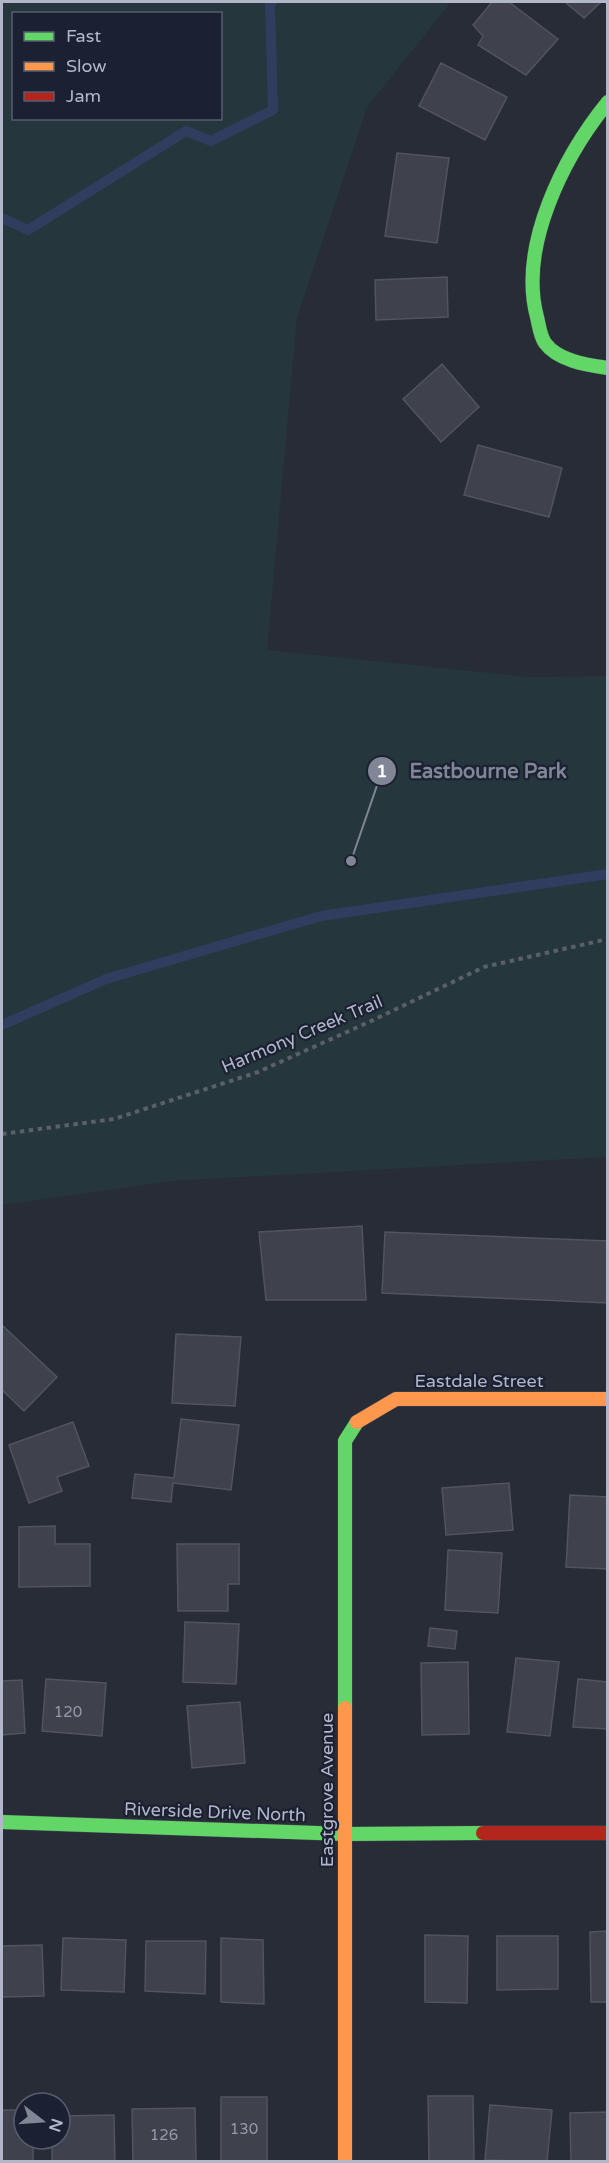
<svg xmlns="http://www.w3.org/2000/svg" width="609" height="2163" font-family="'Varela Round',sans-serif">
<rect width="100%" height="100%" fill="#282c37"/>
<!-- green -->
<path fill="#25363d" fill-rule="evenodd" d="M2 2H451L367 107 297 317 267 650 530 677 607 676V1157L172 1181 2 1205ZM14 14H220V118H14Z"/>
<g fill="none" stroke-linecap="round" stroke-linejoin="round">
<!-- stream -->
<path stroke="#313d5f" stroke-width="10" d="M2 218 28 230 186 131 211 141 273 110 270 5 272 2
M2 1025 106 979 321 916 608 874"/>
</g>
<!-- building -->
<path fill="#3f424d" stroke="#50545f" stroke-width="1.5" d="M492 2H509L558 39 526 75 478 45 483 36 473 25Z
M565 2H601L584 18Z
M441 63 507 97 485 140 419 106Z
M397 153 449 158 437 243 385 236Z
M447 277 448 317 376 320 375 280Z
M442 364 479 407 441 442 403 399Z
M478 445 562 468 549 517 464 495Z
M362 1226 366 1300H266L259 1232Z
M385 1232 608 1241V1303L382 1293Z
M3 1326 57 1377 24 1411 2 1390V1328Z
M176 1334 241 1337 235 1406 172 1403Z
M181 1419 239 1425 231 1490 173 1483 171 1502 132 1498 135 1474 174 1478Z
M73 1422 89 1466 57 1477 62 1491 29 1503 9 1445Z
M509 1483 513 1530 446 1535 442 1488Z
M570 1495 608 1497V1569L566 1567Z
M55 1526V1544H90V1586L19 1587V1527Z
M177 1544H239V1584H228V1611H178Z
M448 1550 502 1553 498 1613 445 1610Z
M185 1622 239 1624 236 1684 183 1682Z
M430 1628 457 1631 455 1649 428 1646Z
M516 1658 559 1662 550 1736 507 1732Z
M468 1662 469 1734 422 1735 421 1663Z
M46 1679 106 1683 102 1736 42 1731Z
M578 1679 608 1682V1729L573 1727Z
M22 1680 25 1733 2 1735V1681Z
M240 1702 245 1763 192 1768 187 1706Z
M608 1931V2002H591L590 1932Z
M425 1935 468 1936 467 2003 425 2002Z
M497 1936H558V1989L497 1990Z
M63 1938 126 1940 124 1992 61 1990Z
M221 1938 263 1940 264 2004 221 2002Z
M146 1941H206L205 1994 145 1991Z
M42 1945 44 1996 2 1997V1946Z
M428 2096H473L474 2162H429Z
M221 2097H267V2162H221Z
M490 2105 552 2110 547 2162 485 2160Z
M195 2108 196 2161 133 2162 132 2109Z
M2 2110H24V2139H33V2162H2Z
M608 2112V2162H571L570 2113Z
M114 2115 115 2162H52V2139H60V2116Z"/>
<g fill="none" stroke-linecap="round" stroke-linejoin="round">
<defs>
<path id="fast" d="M608 102C564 156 518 246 537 317 539 325 540 336 545 343 558 361 588 365 608 368
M345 1708V1441L357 1422
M2 1822 345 1834 483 1833"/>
<path id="slow" d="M357 1422 396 1399H608
M345 1708V2162"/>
<path id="jam" d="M483 1833H608"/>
</defs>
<!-- fast casing -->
<use href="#fast" stroke="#444850" stroke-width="15"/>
<!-- slow casing -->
<use href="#slow" stroke="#444850" stroke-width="15"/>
<!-- jam casing -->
<use href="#jam" stroke="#444850" stroke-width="15"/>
<!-- path -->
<path stroke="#5b5f68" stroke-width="4" stroke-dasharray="4.5 4.5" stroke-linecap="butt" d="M2 1134 114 1119 258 1072 369 1022 484 967 608 939"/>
<!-- fast -->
<use href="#fast" stroke="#63d668" stroke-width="14"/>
<!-- slow -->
<use href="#slow" stroke="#ff974d" stroke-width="14"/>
<!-- jam -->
<use href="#jam" stroke="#b3261e" stroke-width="14"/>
</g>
<g text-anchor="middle" stroke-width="4.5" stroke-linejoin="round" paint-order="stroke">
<!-- number labels -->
<g font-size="15" fill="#949aaa">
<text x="68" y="1717">120</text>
<text x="244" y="2134">130</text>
<text x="164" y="2140">126</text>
</g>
<!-- street labels -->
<g font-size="18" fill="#b1b7c9" stroke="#1b2132">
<text transform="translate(302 1034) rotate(-23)" y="6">Harmony Creek Trail</text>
<text x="479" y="1387">Eastdale Street</text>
<text transform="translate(327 1790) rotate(-90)" y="6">Eastgrove Avenue</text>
<text transform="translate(215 1812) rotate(2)" y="6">Riverside Drive North</text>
</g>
</g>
<!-- callouts -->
<path fill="none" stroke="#818696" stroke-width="2" d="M351 861L382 771"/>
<g fill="#818696" stroke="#1b2132" stroke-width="2">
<circle cx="351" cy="861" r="6"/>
<circle cx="382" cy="771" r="15"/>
</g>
<g font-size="18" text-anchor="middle" font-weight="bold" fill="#fff">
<text x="382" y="777">1</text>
</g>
<g font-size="20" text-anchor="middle" font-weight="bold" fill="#818696" stroke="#1b2132" stroke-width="4.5" stroke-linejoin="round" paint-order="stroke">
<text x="488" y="778">Eastbourne Park</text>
</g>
<!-- border -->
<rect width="609" height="2163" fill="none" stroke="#b1b7c9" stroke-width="6"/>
<!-- legend -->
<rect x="12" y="12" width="210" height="108" fill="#1b2132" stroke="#575d6e" stroke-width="1.5"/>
<rect x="24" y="32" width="30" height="9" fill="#63d668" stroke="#575d6e" stroke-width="1.5"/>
<text x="66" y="42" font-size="18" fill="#b1b7c9">Fast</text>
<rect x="24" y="62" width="30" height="9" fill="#ff974d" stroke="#575d6e" stroke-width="1.5"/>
<text x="66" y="72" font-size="18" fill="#b1b7c9">Slow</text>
<rect x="24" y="92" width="30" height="9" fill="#b3261e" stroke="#575d6e" stroke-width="1.5"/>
<text x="66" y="102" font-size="18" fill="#b1b7c9">Jam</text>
<!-- north arrow -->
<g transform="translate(42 2121) rotate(107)"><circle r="28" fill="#1b2132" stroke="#575d6e" stroke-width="1.5"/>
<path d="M0-4.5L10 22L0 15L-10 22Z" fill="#818696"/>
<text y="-9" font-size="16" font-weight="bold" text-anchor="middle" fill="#b1b7c9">N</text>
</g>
</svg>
